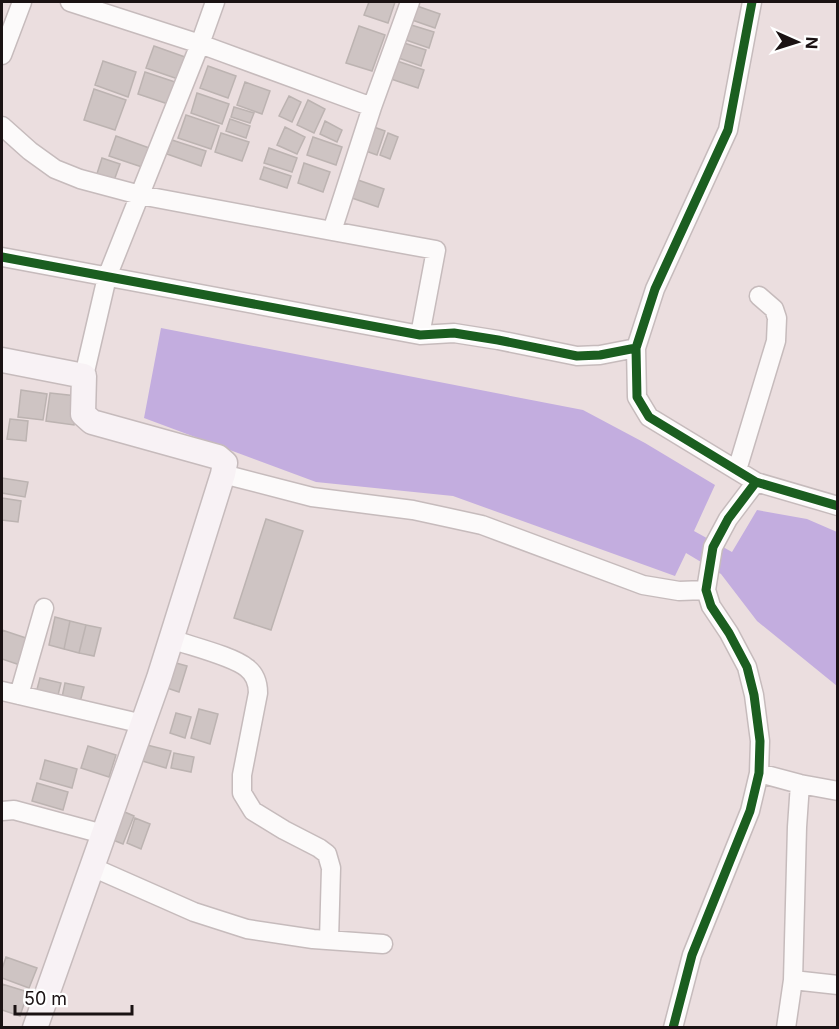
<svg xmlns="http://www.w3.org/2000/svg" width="839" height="1029" font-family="Inter,sans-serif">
<rect width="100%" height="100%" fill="#ebdedf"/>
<!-- water -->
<path fill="#c3addf" d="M161 328 583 410 645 443 715 485 694 531 732 552 757 510 807 519 837 532V686L757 621 721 574 686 553 675 576 453 496 316 482 144 418Z"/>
<!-- building -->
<path fill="#cec4c3" stroke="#bcb3b1" stroke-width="1.5" d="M369 2H395L388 23 364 15Z
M417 6 440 14 435 28 412 20Z
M408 24 434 32 429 48 403 39Z
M359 26 385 35 372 71 346 63Z
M401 42 426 50 421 66 396 57Z
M154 46 185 57 178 79 146 68Z
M103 61 136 72 128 97 95 85Z
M397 61 424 70 418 88 391 79Z
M208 66 236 76 228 98 200 88Z
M145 72 175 82 168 104 138 94Z
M245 82 270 91 262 114 237 105Z
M94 89 126 100 115 130 84 120Z
M197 93 229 104 222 124 191 113Z
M289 96 301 102 292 122 279 116Z
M308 100 325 109 314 133 297 125Z
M234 107 254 113 250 123 231 117Z
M186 115 219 126 211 149 178 138Z
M230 119 250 126 246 138 226 131Z
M325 121 342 130 337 142 320 134Z
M371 126 385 131 377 155 363 150Z
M285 127 305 137 297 154 277 145Z
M221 133 249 142 242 161 215 152Z
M388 133 398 137 390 159 380 155Z
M116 136 152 149 145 168 109 156Z
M313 137 342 147 336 165 307 155Z
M172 140 206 151 201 166 167 154Z
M269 148 297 158 292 172 264 163Z
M102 158 120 164 112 186 95 180Z
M304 163 330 172 323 192 298 183Z
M264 167 291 176 287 188 260 179Z
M355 179 384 189 378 207 349 197Z
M21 390 47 394 43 420 18 417Z
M50 393 77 396 74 425 46 421Z
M10 419 28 421 26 441 7 439Z
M2 478 28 482 25 497 2 493Z
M2 498 21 501 18 522 2 520Z
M266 519 303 531 271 630 234 618Z
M55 617 70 621 64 649 49 645Z
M70 621 86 625 79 653 64 649Z
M86 625 101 628 94 656 79 653Z
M2 630 32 640 23 666 2 659Z
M169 661 187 666 179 692 161 686Z
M40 678 61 683 56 703 35 697Z
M65 683 84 687 79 706 61 702Z
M199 709 218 714 210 744 191 738Z
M176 713 191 717 185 738 170 733Z
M143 744 171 751 166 768 139 760Z
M88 746 116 755 109 777 81 768Z
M174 753 194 757 191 772 171 768Z
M45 760 77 769 72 788 40 779Z
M37 783 68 792 63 810 32 801Z
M120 810 134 816 123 844 108 838Z
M135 818 150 824 141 849 127 843Z
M6 957 37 968 29 988 2 978V969Z
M2 984 28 992 20 1016 2 1010Z"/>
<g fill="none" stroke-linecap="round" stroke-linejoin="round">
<defs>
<path id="street" d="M70 2 200 44 372 107
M410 2 372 107 332 231 436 250 420 335
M752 2 728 130 655 289 636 348 637 397 649 417 756 482 838 506
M2 55 22 2
M2 126 30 151 55 169 80 179 140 195 332 231
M2 257 420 335 454 333 498 340 577 356 600 355 636 348
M84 376 107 277 200 44 215 2
M737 470 776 341 777 318 774 309 759 296
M223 474 312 497 413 510 482 525 643 585 679 591 706 590
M171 639C190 646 233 656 247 668 255 674 258 682 258 693L242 775V793L253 811 284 830 319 848 327 854 331 868 329 940
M2 691 143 724
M19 695 44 608
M759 773 800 784 838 791
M800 784 797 827 793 980 838 985
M2 811 14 810 103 834
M92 867 194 912 247 929 313 939 383 944
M673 1028 692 955 750 811 759 773 760 741 754 695 747 667 729 633 711 606 706 590 713 547 728 519 756 482
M786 1028 793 980"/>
<path id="secondary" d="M2 360 84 376 83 414 92 422 218 457 225 463 223 474 159 678 35 1028"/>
</defs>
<!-- street casing -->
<use href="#street" stroke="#c6bbbc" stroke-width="21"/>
<!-- secondary casing -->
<use href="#secondary" stroke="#c6bbbc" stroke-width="27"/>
<!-- street -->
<use href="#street" stroke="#fcfafa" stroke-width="18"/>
<!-- secondary -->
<use href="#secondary" stroke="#f8f2f5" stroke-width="24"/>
<defs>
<path id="cycleway" d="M752 2 728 130 655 289 636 348 637 397 649 417 756 482 838 506
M2 257 420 335 454 333 498 340 577 356 600 355 636 348
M673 1028 692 955 750 811 759 773 760 741 754 695 747 667 729 633 711 606 706 590 713 547 728 519 756 482"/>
</defs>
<!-- cycleway casing -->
<use href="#cycleway" stroke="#fff" stroke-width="13"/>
<!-- cycleway -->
<use href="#cycleway" stroke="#1b5e20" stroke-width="9"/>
</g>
<!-- border -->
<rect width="839" height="1029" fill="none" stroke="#1a1213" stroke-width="6"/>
<!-- north arrow -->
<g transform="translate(797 42) rotate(93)" stroke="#ffffff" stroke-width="4.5" paint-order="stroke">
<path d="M0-4.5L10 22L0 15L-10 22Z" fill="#1a1213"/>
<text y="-9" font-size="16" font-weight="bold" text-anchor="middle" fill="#1a1213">N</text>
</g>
<!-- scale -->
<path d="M15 1005v9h117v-9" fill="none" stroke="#1a1213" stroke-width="3"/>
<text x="24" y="1005" font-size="18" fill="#1a1213" stroke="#ffffff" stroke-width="4.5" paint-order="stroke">50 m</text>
</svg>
